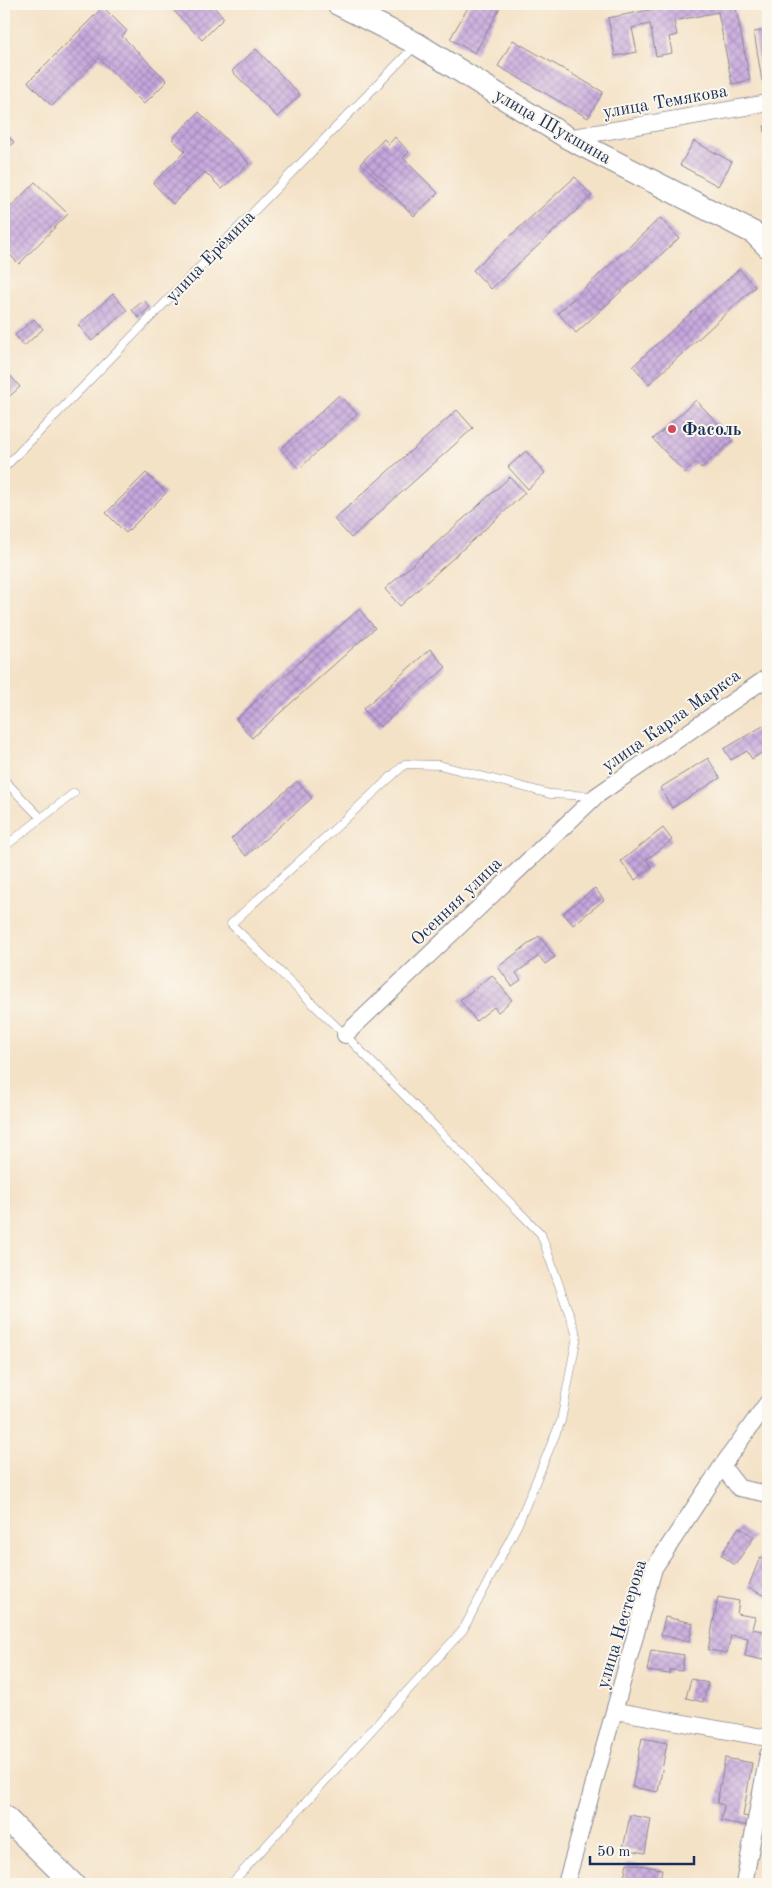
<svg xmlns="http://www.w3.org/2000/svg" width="772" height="1888" font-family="'Old Standard TT',serif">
<defs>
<pattern id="building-cross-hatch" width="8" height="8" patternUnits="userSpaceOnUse" patternTransform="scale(1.25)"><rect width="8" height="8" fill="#c6a6dd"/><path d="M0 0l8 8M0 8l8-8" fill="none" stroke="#a088b6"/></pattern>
</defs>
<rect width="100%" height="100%" fill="#fbf7ec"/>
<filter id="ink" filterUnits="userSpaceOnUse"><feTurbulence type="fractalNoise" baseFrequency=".02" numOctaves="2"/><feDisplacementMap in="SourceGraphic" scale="10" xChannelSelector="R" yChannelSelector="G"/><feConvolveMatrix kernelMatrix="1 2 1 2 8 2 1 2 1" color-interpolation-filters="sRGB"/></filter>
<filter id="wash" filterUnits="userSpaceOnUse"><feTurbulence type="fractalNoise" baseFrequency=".0096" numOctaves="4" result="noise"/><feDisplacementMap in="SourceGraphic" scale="20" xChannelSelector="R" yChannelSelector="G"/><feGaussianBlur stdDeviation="1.12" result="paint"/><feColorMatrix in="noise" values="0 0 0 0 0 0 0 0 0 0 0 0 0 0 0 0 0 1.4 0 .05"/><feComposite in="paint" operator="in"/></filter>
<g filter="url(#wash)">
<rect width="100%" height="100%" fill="#f4e2c7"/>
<g id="blocks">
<!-- building -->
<path fill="url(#building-cross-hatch)" d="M167 4H211L224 18 202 40Z
M470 4H502L475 53 450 39Z
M680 4H735L750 80 732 84 718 12 674 21 677 35 669 37 672 53 656 56 650 24 632 28 637 52 615 56 608 18Z
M103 7 127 31 122 36 167 81 144 104 99 58 52 106 28 82Z
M767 30 768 80 762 81 754 32Z
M513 40 603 92 588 118 498 66Z
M256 49 300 95 277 117 232 71Z
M199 112 249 163 222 189 205 172 173 204 153 183 185 151 172 139Z
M768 125V144H767L764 126Z
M4 132 14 142 4 152Z
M395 137 409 152 403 158 438 193 414 216 361 163 384 139 389 144Z
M694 141 732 162 718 186 680 165Z
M575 177 592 196 491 289 473 270Z
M35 182 68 214 19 264 4 249V214Z
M660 218 679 238 576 333 558 313Z
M739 269 755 287 649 384 633 366Z
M113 294 127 310 92 341 78 325Z
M144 300 150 307 139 318 132 310Z
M34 319 43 329 24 346 15 335Z
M4 368 20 387 4 401Z
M339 395 357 414 299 469 281 449Z
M696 400 733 440 701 468 696 462 685 473 653 439Z
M457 410 473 428 351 538 334 519Z
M526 451 545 473 528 489 508 467Z
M146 473 166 493 126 533 106 513Z
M510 477 525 493 400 606 385 589Z
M359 609 375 628 252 738 236 719Z
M430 649 446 667 380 727 363 709Z
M768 723V749L752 759 747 751 731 760 724 749Z
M708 758 720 778 672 808 660 788Z
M297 781 312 798 246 856 231 839Z
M663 828 672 840 646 860 652 867 635 880 621 861Z
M595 888 604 900 573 925 563 913Z
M539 936 555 957 545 964 539 956 516 973 521 980 512 986 498 967Z
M492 975 512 1000 498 1012 494 1007 476 1021 460 1000Z
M739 1527 754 1537 735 1565 721 1555Z
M760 1557 768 1561V1597L748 1588Z
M718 1597 739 1601 737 1614 755 1617 752 1629 768 1632 763 1660 745 1656 748 1638 731 1635 727 1653 708 1650Z
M665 1617 693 1623 689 1642 661 1635Z
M651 1650 684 1655 682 1671 670 1670 669 1674 647 1671Z
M691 1679 708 1683 703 1702 686 1698Z
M642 1738 667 1743 658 1792 632 1787Z
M725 1758 752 1763 743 1816 750 1817 749 1826 721 1821 724 1805 717 1803Z
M630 1815 651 1819 645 1853 623 1849Z
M627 1863 662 1869 659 1884H633L634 1879 624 1878Z"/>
</g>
</g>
<g filter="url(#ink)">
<use href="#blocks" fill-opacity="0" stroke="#888892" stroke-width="1"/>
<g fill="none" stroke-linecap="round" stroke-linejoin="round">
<defs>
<path id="lane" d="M4 468 416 45
M4 780 41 818
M4 847 74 793
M231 1884 463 1630 518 1524 561 1421 577 1336 541 1234 345 1035 231 924 405 764 439 765 550 794 594 796"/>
<path id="street" d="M568 138 768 103
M345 1035 596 796 768 677
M722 1466 739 1488 768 1494
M616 1711 768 1738
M566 1884 654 1568 722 1466 768 1402
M744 1884 768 1755"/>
<path id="secondary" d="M338 4 417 44 568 138 754 233 768 247
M4 1816 73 1884"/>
</defs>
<!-- lane casing -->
<use href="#lane" stroke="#888892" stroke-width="9"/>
<!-- street casing -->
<use href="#street" stroke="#888892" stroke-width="18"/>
<!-- secondary casing -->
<use href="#secondary" stroke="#888892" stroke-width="24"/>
<!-- lane -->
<use href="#lane" stroke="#fff" stroke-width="8"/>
<!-- street -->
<use href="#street" stroke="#fff" stroke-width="16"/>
<!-- secondary -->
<use href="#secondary" stroke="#fff" stroke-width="22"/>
</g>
</g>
<!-- markers -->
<circle fill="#d1495b" stroke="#fbf7ec" stroke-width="2" cx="672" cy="429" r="5"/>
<g text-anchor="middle" stroke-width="4" stroke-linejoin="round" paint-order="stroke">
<!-- street labels -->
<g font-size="18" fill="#1b2f5e" stroke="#fbf7ec">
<text transform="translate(665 101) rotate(-10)" y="6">улица Темякова</text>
<text transform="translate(553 126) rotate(30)" y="6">улица Шукшина</text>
<text transform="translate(210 256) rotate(-46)" y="6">улица Ерёмина</text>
<text transform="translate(671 720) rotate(-35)" y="6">улица Карла Маркса</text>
<text transform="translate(456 901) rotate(-44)" y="6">Осенняя улица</text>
<text transform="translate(621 1624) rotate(-73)" y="6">улица Нестерова</text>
</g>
<!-- poi labels -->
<g font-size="18" font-weight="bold" fill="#1b2f5e" stroke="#fbf7ec" text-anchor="start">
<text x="682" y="435">Фасоль</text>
</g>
</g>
<!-- margin -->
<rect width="772" height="1888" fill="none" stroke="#fbf7ec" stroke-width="20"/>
<!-- scale -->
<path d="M590 1856v8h104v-8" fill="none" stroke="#1b2f5e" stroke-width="2.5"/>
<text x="597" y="1856" font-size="15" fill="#1b2f5e" stroke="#fbf7ec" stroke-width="4" paint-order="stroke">50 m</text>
</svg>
